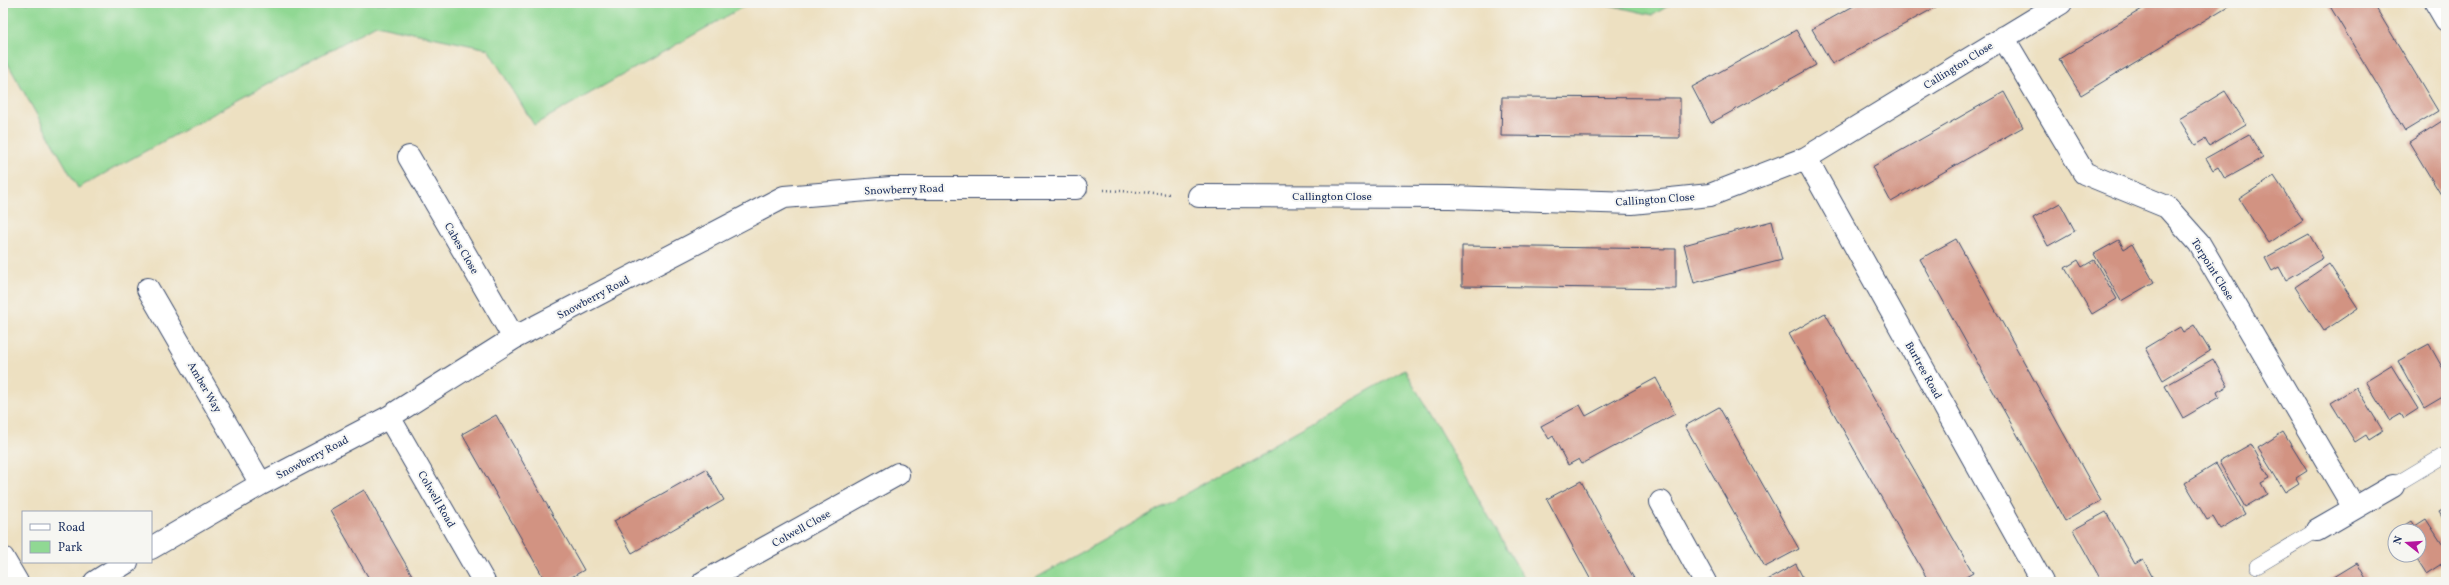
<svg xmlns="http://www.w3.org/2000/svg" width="2449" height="585" font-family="Vollkorn,serif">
<rect width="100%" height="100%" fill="#f6f6f2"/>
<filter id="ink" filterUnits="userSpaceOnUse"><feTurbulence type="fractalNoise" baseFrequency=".025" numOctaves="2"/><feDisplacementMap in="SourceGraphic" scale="8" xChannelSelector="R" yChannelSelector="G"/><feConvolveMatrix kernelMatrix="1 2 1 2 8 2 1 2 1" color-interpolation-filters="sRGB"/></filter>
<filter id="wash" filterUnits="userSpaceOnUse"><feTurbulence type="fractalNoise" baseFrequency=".012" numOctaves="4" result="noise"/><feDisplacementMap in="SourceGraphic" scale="16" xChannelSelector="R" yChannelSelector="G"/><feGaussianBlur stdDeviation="0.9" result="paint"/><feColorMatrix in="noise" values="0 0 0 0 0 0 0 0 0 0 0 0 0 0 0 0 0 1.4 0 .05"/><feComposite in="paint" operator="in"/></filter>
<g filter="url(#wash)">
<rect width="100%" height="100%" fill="#ede0c1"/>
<!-- green -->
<path fill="#90d893" stroke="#568478" d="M3 3H750L534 125 488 49 376 25 78 188 3 55Z
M1600 3H1673L1653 15Z
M1405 370 1526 582H1029Z"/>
<g id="blocks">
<!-- building -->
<path fill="#d29382" d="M1859 3H1934L1936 7 1832 64 1812 29Z
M2152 3H2233L2081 95 2059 59Z
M2328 3H2373L2438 111 2405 131Z
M1796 30 1816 65 1711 123 1692 87Z
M2225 91 2246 124 2209 146 2205 139 2195 145 2179 119Z
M2004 92 2023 127 1891 202 1872 167Z
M1502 97 1680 98V138L1501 136Z
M2442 121 2446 127V203L2409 142Z
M2249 134 2263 158 2225 179 2218 167 2213 170 2206 158Z
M2274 176 2303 220 2268 243 2239 199Z
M2060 203 2075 231 2048 246 2033 218Z
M1772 221 1782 260 1694 283 1684 245Z
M2309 234 2323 258 2286 280 2279 267 2272 271 2265 258Z
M1956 239 2101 501 2065 521 1920 259Z
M2119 240 2124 249 2132 244 2154 282 2121 301 2094 254Z
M1462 246 1676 249V289L1462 286Z
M2078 260 2082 267 2094 260 2117 299 2092 314 2065 268Z
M2329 264 2358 308 2324 331 2295 287Z
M1825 313 1973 573 1957 582H1929L1789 334Z
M2194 325 2210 351 2163 380 2145 348 2180 327 2183 332Z
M2429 344 2446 374V395L2424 408 2398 361Z
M2213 359 2228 386 2217 392 2219 397 2183 418 2165 386Z
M2391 365 2418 409 2404 418 2401 413 2389 420 2365 381Z
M1656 378 1675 414 1582 464 1579 459 1568 465 1553 436 1549 439 1541 426 1580 405 1586 416Z
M2356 387 2383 431 2369 440 2366 435 2355 442 2331 403Z
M1719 407 1799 549 1765 567 1685 426Z
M496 415 584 570 563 582H546L462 434Z
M2283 432 2307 471 2296 478 2299 483 2285 492 2258 448Z
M2251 444 2270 478 2261 483 2267 494 2245 507 2219 462Z
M2216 464 2245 514 2220 529 2213 517 2207 520 2185 483Z
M706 469 724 500 632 553 614 521Z
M1581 481 1619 552 1636 582H1592L1547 499Z
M364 490 393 542 416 582H371L330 510Z
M2446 508V524L2439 512Z
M2106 512 2135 564 2143 559 2155 582H2111L2109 578 2102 582 2073 530Z
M2426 519 2446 550V561L2426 574 2414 555H2419V531L2398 530 2412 521 2415 526Z
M2357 563 2368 582H2325L2334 577Z
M1796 564 1805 582H1764Z"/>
</g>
</g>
<g filter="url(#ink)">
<use href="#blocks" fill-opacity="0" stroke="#3a4a6d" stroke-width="1"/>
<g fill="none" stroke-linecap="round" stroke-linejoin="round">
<defs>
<path id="service" d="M2393 486 2443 456
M2257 566 2317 530"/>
<path id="minor" d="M2436 3 2446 20
M2003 37 2084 173 2167 207 2199 243 2354 508
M409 157 514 338
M1806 158 2042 582
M1199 196 1450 197 1632 203 1710 195 1806 158 2061 3
M148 289 261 484
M389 417 484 582
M1661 502 1705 582
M2317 530 2393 486
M151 548 261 484 389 417 514 338 784 197 891 188H1076
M3 558 17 582
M95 582 127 562
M704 582 898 474"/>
</defs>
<!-- service casing -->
<use href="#service" stroke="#3a4a6d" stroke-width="16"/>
<!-- minor casing -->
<use href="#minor" stroke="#3a4a6d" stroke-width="24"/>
<!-- path -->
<path stroke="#3a4a6d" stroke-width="2.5" stroke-dasharray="1 3" stroke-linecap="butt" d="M1104 190 1171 194"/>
<!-- service -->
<use href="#service" stroke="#fff" stroke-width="15"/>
<!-- minor -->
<use href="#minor" stroke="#fff" stroke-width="22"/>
</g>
</g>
<g text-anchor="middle" stroke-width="4" stroke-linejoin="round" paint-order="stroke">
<!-- street labels -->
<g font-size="11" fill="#1b2f5e" stroke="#f6f6f2">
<text transform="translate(1958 65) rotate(-32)" y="4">Callington Close</text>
<text transform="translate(904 189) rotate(-2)" y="4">Snowberry Road</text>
<text x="1332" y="200">Callington Close</text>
<text transform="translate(1655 199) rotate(-4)" y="4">Callington Close</text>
<text transform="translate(462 248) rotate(60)" y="4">Cabes Close</text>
<text transform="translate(2213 269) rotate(58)" y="4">Torpoint Close</text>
<text transform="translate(593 297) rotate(-28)" y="4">Snowberry Road</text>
<text transform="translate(1924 370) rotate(61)" y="4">Burtree Road</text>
<text transform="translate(205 387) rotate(60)" y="4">Amber Way</text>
<text transform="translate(312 457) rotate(-28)" y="4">Snowberry Road</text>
<text transform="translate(437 499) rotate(60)" y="4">Colwell Road</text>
<text transform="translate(801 528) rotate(-29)" y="4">Colwell Close</text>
</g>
</g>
<!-- margin -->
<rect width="2449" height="585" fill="none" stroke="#f6f6f2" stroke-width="16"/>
<!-- legend -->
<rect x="22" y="511" width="130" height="52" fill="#f6f6f2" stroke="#9ea6b7"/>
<rect x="30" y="524" width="20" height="6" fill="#ffffff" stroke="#9ea6b7"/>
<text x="58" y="531" font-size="12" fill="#1b2f5e">Road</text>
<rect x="30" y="541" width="20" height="12" fill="#90d893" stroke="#9ea6b7"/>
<text x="58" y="551" font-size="12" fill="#1b2f5e">Park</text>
<!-- north arrow -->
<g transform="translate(2407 543) rotate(287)"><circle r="19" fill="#f6f6f2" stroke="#9ea6b7"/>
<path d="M0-3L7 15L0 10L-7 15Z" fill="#b5179e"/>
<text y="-6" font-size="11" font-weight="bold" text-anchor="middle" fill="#1b2f5e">N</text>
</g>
</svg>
